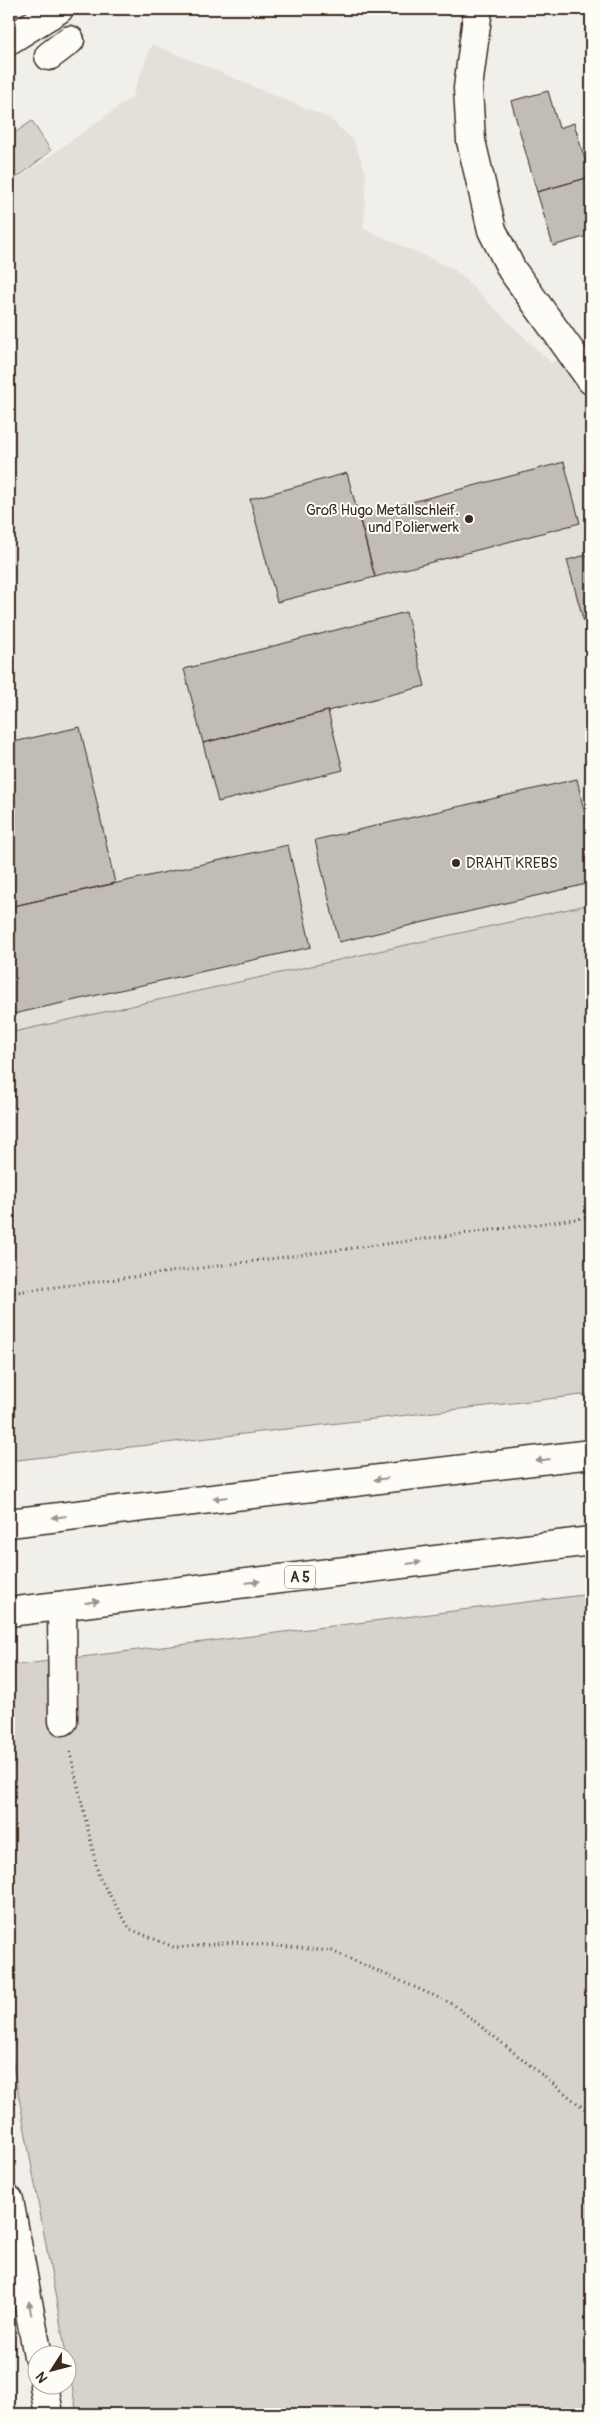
<svg xmlns="http://www.w3.org/2000/svg" width="600" height="2423" font-family="Pangolin,sans-serif">
<rect width="100%" height="100%" fill="#f1efea"/>
<filter id="ink" filterUnits="userSpaceOnUse"><feTurbulence type="fractalNoise" baseFrequency=".02" numOctaves="2"/><feDisplacementMap in="SourceGraphic" scale="10" xChannelSelector="R" yChannelSelector="G"/><feConvolveMatrix kernelMatrix="1 2 1 2 8 2 1 2 1" color-interpolation-filters="sRGB"/></filter>
<g filter="url(#ink)">
<!-- built -->
<path fill="#e3e0da" d="M152 44 329 118 354 141 366 174 364 229 454 269 551 363 588 339 591 343V904L9 1033V185L132 97Z"/>
<!-- green -->
<path fill="#d7d2cc" stroke="#897e75" d="M32 121 51 151 9 184V137Z
M591 904V1394L9 1461V1033Z
M591 1594V2414H77L9 2043V1666Z"/>
<!-- building -->
<path fill="#c1bcb4" stroke="#3b2a1e" d="M548 91 559 128 574 123 590 177 537 192 511 101Z
M590 177 591 235 553 246 537 192Z
M564 462 580 523 375 577 359 516Z
M347 473 375 577 277 602 250 499Z
M591 554V648L567 560Z
M406 612 425 686 203 743 184 669Z
M328 711 343 770 218 802 203 743Z
M80 727 115 883 9 907V743Z
M577 779 591 842V883L339 942 315 840Z
M288 845 311 947 9 1015V907Z"/>
<g fill="none" stroke-linecap="round" stroke-linejoin="round">
<defs>
<path id="minor" d="M478 9 468 88 471 141 492 230 512 270 591 380
M9 40 59 9
M49 56 70 40
M62 1606 63 1721"/>
<path id="major" d="M9 2200 38 2356
M44 2386 49 2414"/>
<path id="highway" d="M9 1523 591 1454
M9 1612 591 1541
M9 2220 12 2218"/>
</defs>
<!-- minor casing -->
<use href="#minor" stroke="#3b2a1e" stroke-width="31"/>
<!-- major casing -->
<use href="#major" stroke="#3b2a1e" stroke-width="31"/>
<!-- highway casing -->
<use href="#highway" stroke="#3b2a1e" stroke-width="31"/>
<!-- path -->
<path stroke="#3b2a1e" stroke-width="3" stroke-dasharray="1 4" stroke-linecap="butt" d="M9 1293 591 1217
M70 1752 99 1877 130 1929 176 1948 235 1942 332 1951 453 2004 591 2114"/>
<!-- minor -->
<use href="#minor" stroke="#fdfcf7" stroke-width="28"/>
<!-- major -->
<use href="#major" stroke="#fdfcf7" stroke-width="28"/>
<!-- highway -->
<use href="#highway" stroke="#fdfcf7" stroke-width="28"/>
</g>
<!-- one-way arrows -->
<defs><path id="oneway-solid" d="M-6-.8H1V-3.2L6.5 0L1 3.2V.8H-6Z" transform="scale(1.25)"/></defs>
<g fill="#9c938a">
<use href="#oneway-solid" transform="translate(543 1460) rotate(173)"/>
<use href="#oneway-solid" transform="translate(381 1479) rotate(173)"/>
<use href="#oneway-solid" transform="translate(220 1498) rotate(173)"/>
<use href="#oneway-solid" transform="translate(59 1517) rotate(173)"/>
<use href="#oneway-solid" transform="translate(414 1563) rotate(-7)"/>
<use href="#oneway-solid" transform="translate(253 1582) rotate(-7)"/>
<use href="#oneway-solid" transform="translate(92 1602) rotate(-7)"/>
<use href="#oneway-solid" transform="translate(30 2308) rotate(-100)"/>
</g>
</g>
<!-- markers -->
<g fill="#3b2a1e" stroke="#fdfcf7" stroke-width="2">
<circle cx="469" cy="519" r="5"/>
<circle cx="456" cy="863" r="5"/>
</g>
<g text-anchor="middle" stroke-width="4" stroke-linejoin="round" paint-order="stroke">
<!-- shield labels -->
<rect fill="#fdfcf7" stroke="#75695f" stroke-width="1" x="285" y="1565.5" width="30" height="23" rx="4"/>
<g font-size="14" font-weight="bold" fill="#3b2a1e">
<text x="300" y="1582">A 5</text>
</g>
<!-- poi labels -->
<g font-size="15" fill="#3b2a1e" stroke="#fdfcf7" text-anchor="end">
<text x="459" y="515">Groß Hugo Metallschleif.<tspan x="459" dy="17">und Polierwerk</tspan></text>
<text x="466" y="868" text-anchor="start">DRAHT KREBS</text>
</g>
</g>
<!-- margin -->
<rect width="600" height="2423" fill="none" stroke="#fdfcf7" stroke-width="30"/>
<rect x="15" y="15" width="570" height="2393" fill="none" stroke="#3b2a1e" stroke-width="2" filter="url(#ink)"/>
<!-- north arrow -->
<g transform="translate(52 2370) rotate(234)"><circle r="24" fill="#fdfcf7" stroke="#afa8a0"/>
<path d="M0-4L9 19L0 12L-9 19Z" fill="#3b2a1e"/>
<text y="-8" font-size="14" font-weight="bold" text-anchor="middle" fill="#3b2a1e">N</text>
</g>
</svg>
